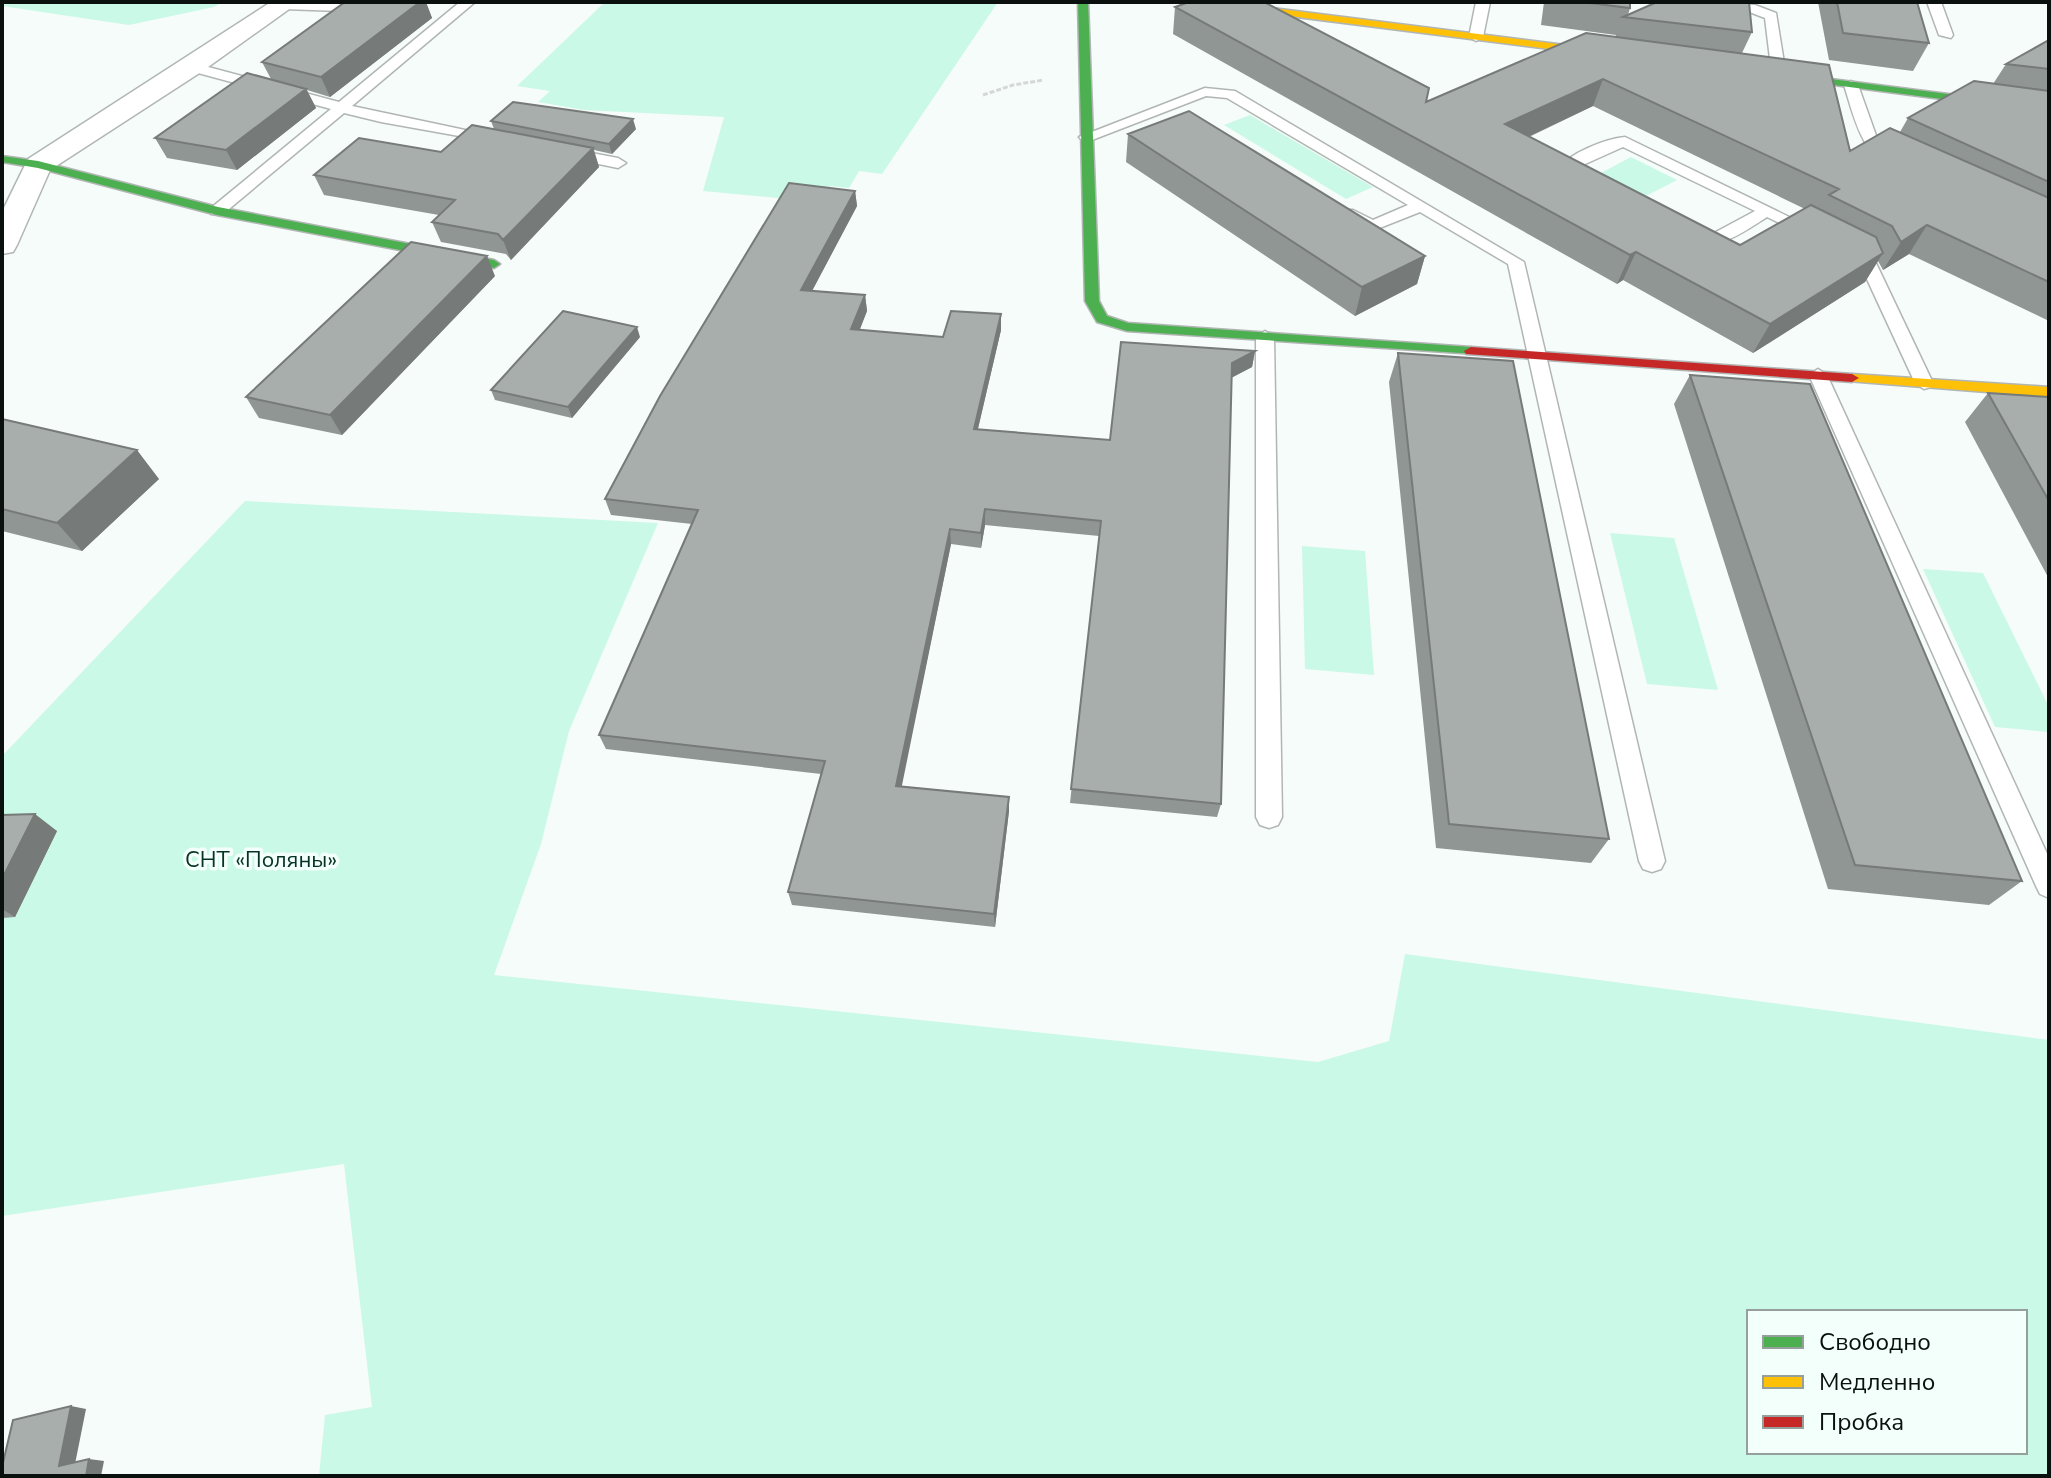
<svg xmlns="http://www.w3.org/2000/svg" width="2051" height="1478" font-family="'Nunito Sans',sans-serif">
<rect width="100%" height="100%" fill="#f6fcf9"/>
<!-- green -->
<path fill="#caf9e7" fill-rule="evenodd" d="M2 2H222L214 7 129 25 2 6Z
M605 2H998L882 174 859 171 849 188 830 186 821 202 703 191 724 117 584 110 538 102 550 91 517 86Z
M1250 115 1373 187 1346 199 1224 125Z
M1631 157 1677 180 1644 197 1599 174Z
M245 501 658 523 569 731 541 844 494 975 1318 1062 1389 1041 1405 954 2049 1040V1476H319L325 1415 372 1407 344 1164 2 1216V756ZM1749 1312H2025V1452H1749Z
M1610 533 1674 538 1718 690 1647 684Z
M1302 546 1365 551 1374 675 1305 669Z
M1923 569 1983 573 2049 707V732L1995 727Z"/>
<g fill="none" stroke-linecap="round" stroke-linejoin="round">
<defs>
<path id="lane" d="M278 2 370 4 377 8 370 12 283 9 276 5Z
M460 2H475L352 106 498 137V143L381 122 344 113 223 214H211V208L331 109 187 70V64H197L339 102Z
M1476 2H1490L1483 37 1476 41 1469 37Z
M1694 2 1755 5 1776 13 1786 75 1784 78 1779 79 1772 75 1765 18 1752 13 1701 6Z
M1927 2H1941L1953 35 1951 38 1939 35Z
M1851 81 1858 85 1878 141 1898 156V162C1864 169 1852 109 1844 85Z
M1205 88 1235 91 1524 262 1665 861 1661 869 1652 872 1643 869 1639 861 1508 264 1420 212 1372 231 1341 216V210H1353L1373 220 1408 205 1227 98 1206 96 1092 140H1082L1079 137Z
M1625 137 1822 233 1814 238 1808 237 1767 217C1745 231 1708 259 1683 237L1691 232 1714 233 1755 211 1623 147 1574 169 1587 176V182H1575L1557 170C1569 153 1605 139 1625 137Z
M565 148 618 158 626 163 618 168 560 156 557 153Z
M1850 246 1875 261 1933 383 1931 387 1924 389 1915 383 1860 264 1842 251Z
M1265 331 1274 337 1282 817 1278 825 1269 828 1260 825 1256 817V337Z
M1818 369 1827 375 2049 858V898L2040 894 2036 886 1809 375Z"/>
<path id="street" d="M271 2H299L201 72 50 170 17 245 13 252 2 254V212L28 159Z"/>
<path id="fast" d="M1078 2H1088L1099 301 1107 316 1128 323 1471 347 1478 351 1476 354 1127 331 1097 322 1085 301Z
M1776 72 2049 107V113L1772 77 1771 75Z
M2 156 38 161 218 207 494 260 500 264 494 268 217 215 38 168 2 162Z"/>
<path id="slow" d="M1197 2H1225L1612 51 1617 54 1612 57 1202 5Z
M1852 374 2049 387V397L1847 381 1845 378Z"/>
<path id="jam" d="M1471 347 1852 374 1859 378 1852 382 1466 354 1464 351Z"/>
</defs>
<!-- lane casing -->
<use href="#lane" stroke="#b1b6b4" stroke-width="3"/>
<!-- street casing -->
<use href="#street" stroke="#b1b6b4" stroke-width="3"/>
<!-- fast casing -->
<use href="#fast" stroke="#b1b6b4" stroke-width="3"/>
<!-- slow casing -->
<use href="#slow" stroke="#b1b6b4" stroke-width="3"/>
<!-- jam casing -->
<use href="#jam" stroke="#b1b6b4" stroke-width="3"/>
<!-- path -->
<path stroke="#d6d8d7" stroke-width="3" stroke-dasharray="5 2" stroke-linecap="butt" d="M983 95 1013 85 1044 80"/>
<!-- lane -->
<use href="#lane" fill="#fefffe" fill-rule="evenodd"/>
<!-- street -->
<use href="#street" fill="#fefffe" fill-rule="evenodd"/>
<!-- fast -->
<use href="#fast" fill="#4caf50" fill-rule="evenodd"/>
<!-- slow -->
<use href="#slow" fill="#ffc107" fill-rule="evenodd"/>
<!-- jam -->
<use href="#jam" fill="#c62828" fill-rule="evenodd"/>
</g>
<!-- wall -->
<path fill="#909694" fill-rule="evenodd" d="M345 2H452L449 4 426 3 432 18 330 97 307 90 316 108 237 170 167 158 155 138 271 79 262 62Z
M1544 2H1630V8L1628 15 1752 32 1742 53 1850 151 1900 132 1908 118 1993 84 2006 64 2049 40V321L1909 254 1883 270 1878 261 1865 282 1753 353 1623 280 1617 284 1173 34 1175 7 1426 102 1615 37 1616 35 1541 25ZM1593 106 1805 209 1740 245 1529 137Z
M1818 2H1917L1929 43 1913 71 1829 60Z
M491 121 636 129 612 154 594 150 599 167 511 260 506 254 441 242 432 222 439 215 324 195 314 175 441 152 494 129Z
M1128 134 1425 256 1417 284 1355 316 1126 162Z
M855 191 857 206 812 291 865 295 867 311 859 330 943 337 1001 330 978 429 1110 440 1255 351 1252 367 1231 378 1221 804 1217 817 1070 803 1099 536 985 525 981 548 951 544 901 786 1009 797V811L995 927 792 905 788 892 821 774 606 749 599 735 692 524 611 515 605 499Z
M495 276 342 435 259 418 246 397Z
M640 337 572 418 495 400 491 390Z
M1398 353 1609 839 1591 863 1436 848 1389 382Z
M1690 375 2022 881 1989 905 1828 889 1674 404Z
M1988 393 2049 397V579L1965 422Z
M2 419 159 479 82 551 2 531Z
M2 815 57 831 15 917 2 918Z"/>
<!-- shaded-wall -->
<path fill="#767a78" d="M420 2H426L432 18 330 97 321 77Z
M1603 79 1593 106 1495 152 1505 124Z
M306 89 316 108 237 170 226 150Z
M633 119 636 129 612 154 609 144Z
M593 148 599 167 511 260 503 240Z
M855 191 857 206 804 306 801 290Z
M1927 225 1909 254 1883 270 1901 242Z
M1636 252 1623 280 1617 284 1630 255Z
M1883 253 1865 282 1753 353 1770 324Z
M487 256 495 276 342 435 330 415Z
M1425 256 1417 284 1355 316 1362 287Z
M865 295 867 311 854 345 851 329Z
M1001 314V330L974 445V429Z
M637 327 640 337 572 418 568 407Z
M1255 351 1252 367 1229 379 1232 363Z
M137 450 159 479 82 551 57 523Z
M985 509V525L981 548V533Z
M950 529 951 544 899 800 896 786Z
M1009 797V811L995 927 994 914Z
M35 814 57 831 15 917 2 909V879Z
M71 1406 86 1409 74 1469 59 1466Z
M89 1459 104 1461 101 1476H86Z"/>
<!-- building -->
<path fill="#a8aeac" stroke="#767a78" stroke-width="2" d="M345 2H420L321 77 262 62Z
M1189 2H1264L1429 88 1426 102 1586 33 1829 65 1850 151 1890 128 2049 198V282L1927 225 1901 242 1892 226 1829 195 1839 189 1603 79 1505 124 1740 245 1811 205 1876 237 1883 253 1770 324 1636 252 1630 255 1175 7Z
M1582 2H1630V8Z
M1657 2H1749L1752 32 1623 17Z
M1837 2H1917L1929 43 1843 33Z
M2049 40V69L2006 64Z
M247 73 306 89 226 150 155 138Z
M1974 81 2049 91V182L1908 118Z
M513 102 633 119 609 144 491 121Z
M1189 111 1425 256 1362 287 1128 134Z
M472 125 593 148 503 240 498 234 432 222 455 200 314 175 359 138 441 152Z
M789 183 855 191 801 290 865 295 851 329 943 337 951 311 1001 314 974 429 1110 440 1121 342 1255 351 1232 363 1221 804 1071 789 1101 521 985 509 981 533 950 529 896 786 1009 797 994 914 788 892 825 761 599 735 698 510 605 499 660 396Z
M411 242 487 256 330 415 246 397Z
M563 311 637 327 568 407 491 390Z
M1398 353 1513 361 1609 839 1449 824Z
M1690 375 1810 384 2022 881 1855 865Z
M1988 393 2049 397V501Z
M2 419 137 450 57 523 2 509Z
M35 814 2 879V815Z
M71 1406 59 1466 89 1459 86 1476H2V1467L13 1420Z"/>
<g text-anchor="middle" stroke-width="7" stroke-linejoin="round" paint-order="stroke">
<!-- park labels -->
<g font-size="22" fill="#073326" stroke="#f3fffa">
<text x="261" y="867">СНТ «Поляны»</text>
</g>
</g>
<!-- border -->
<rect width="2051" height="1478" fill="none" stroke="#09100d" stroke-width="8"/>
<!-- legend -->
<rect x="1747" y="1310" width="280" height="144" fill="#f3fffa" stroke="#959f9b" stroke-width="2"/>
<rect x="1763" y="1336" width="40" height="12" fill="#4caf50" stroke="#959f9b" stroke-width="2"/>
<text x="1819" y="1350" font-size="24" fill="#09100d">Свободно</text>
<rect x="1763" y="1376" width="40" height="12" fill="#ffc107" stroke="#959f9b" stroke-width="2"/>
<text x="1819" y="1390" font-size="24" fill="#09100d">Медленно</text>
<rect x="1763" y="1416" width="40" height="12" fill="#c62828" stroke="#959f9b" stroke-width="2"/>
<text x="1819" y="1430" font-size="24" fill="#09100d">Пробка</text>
</svg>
